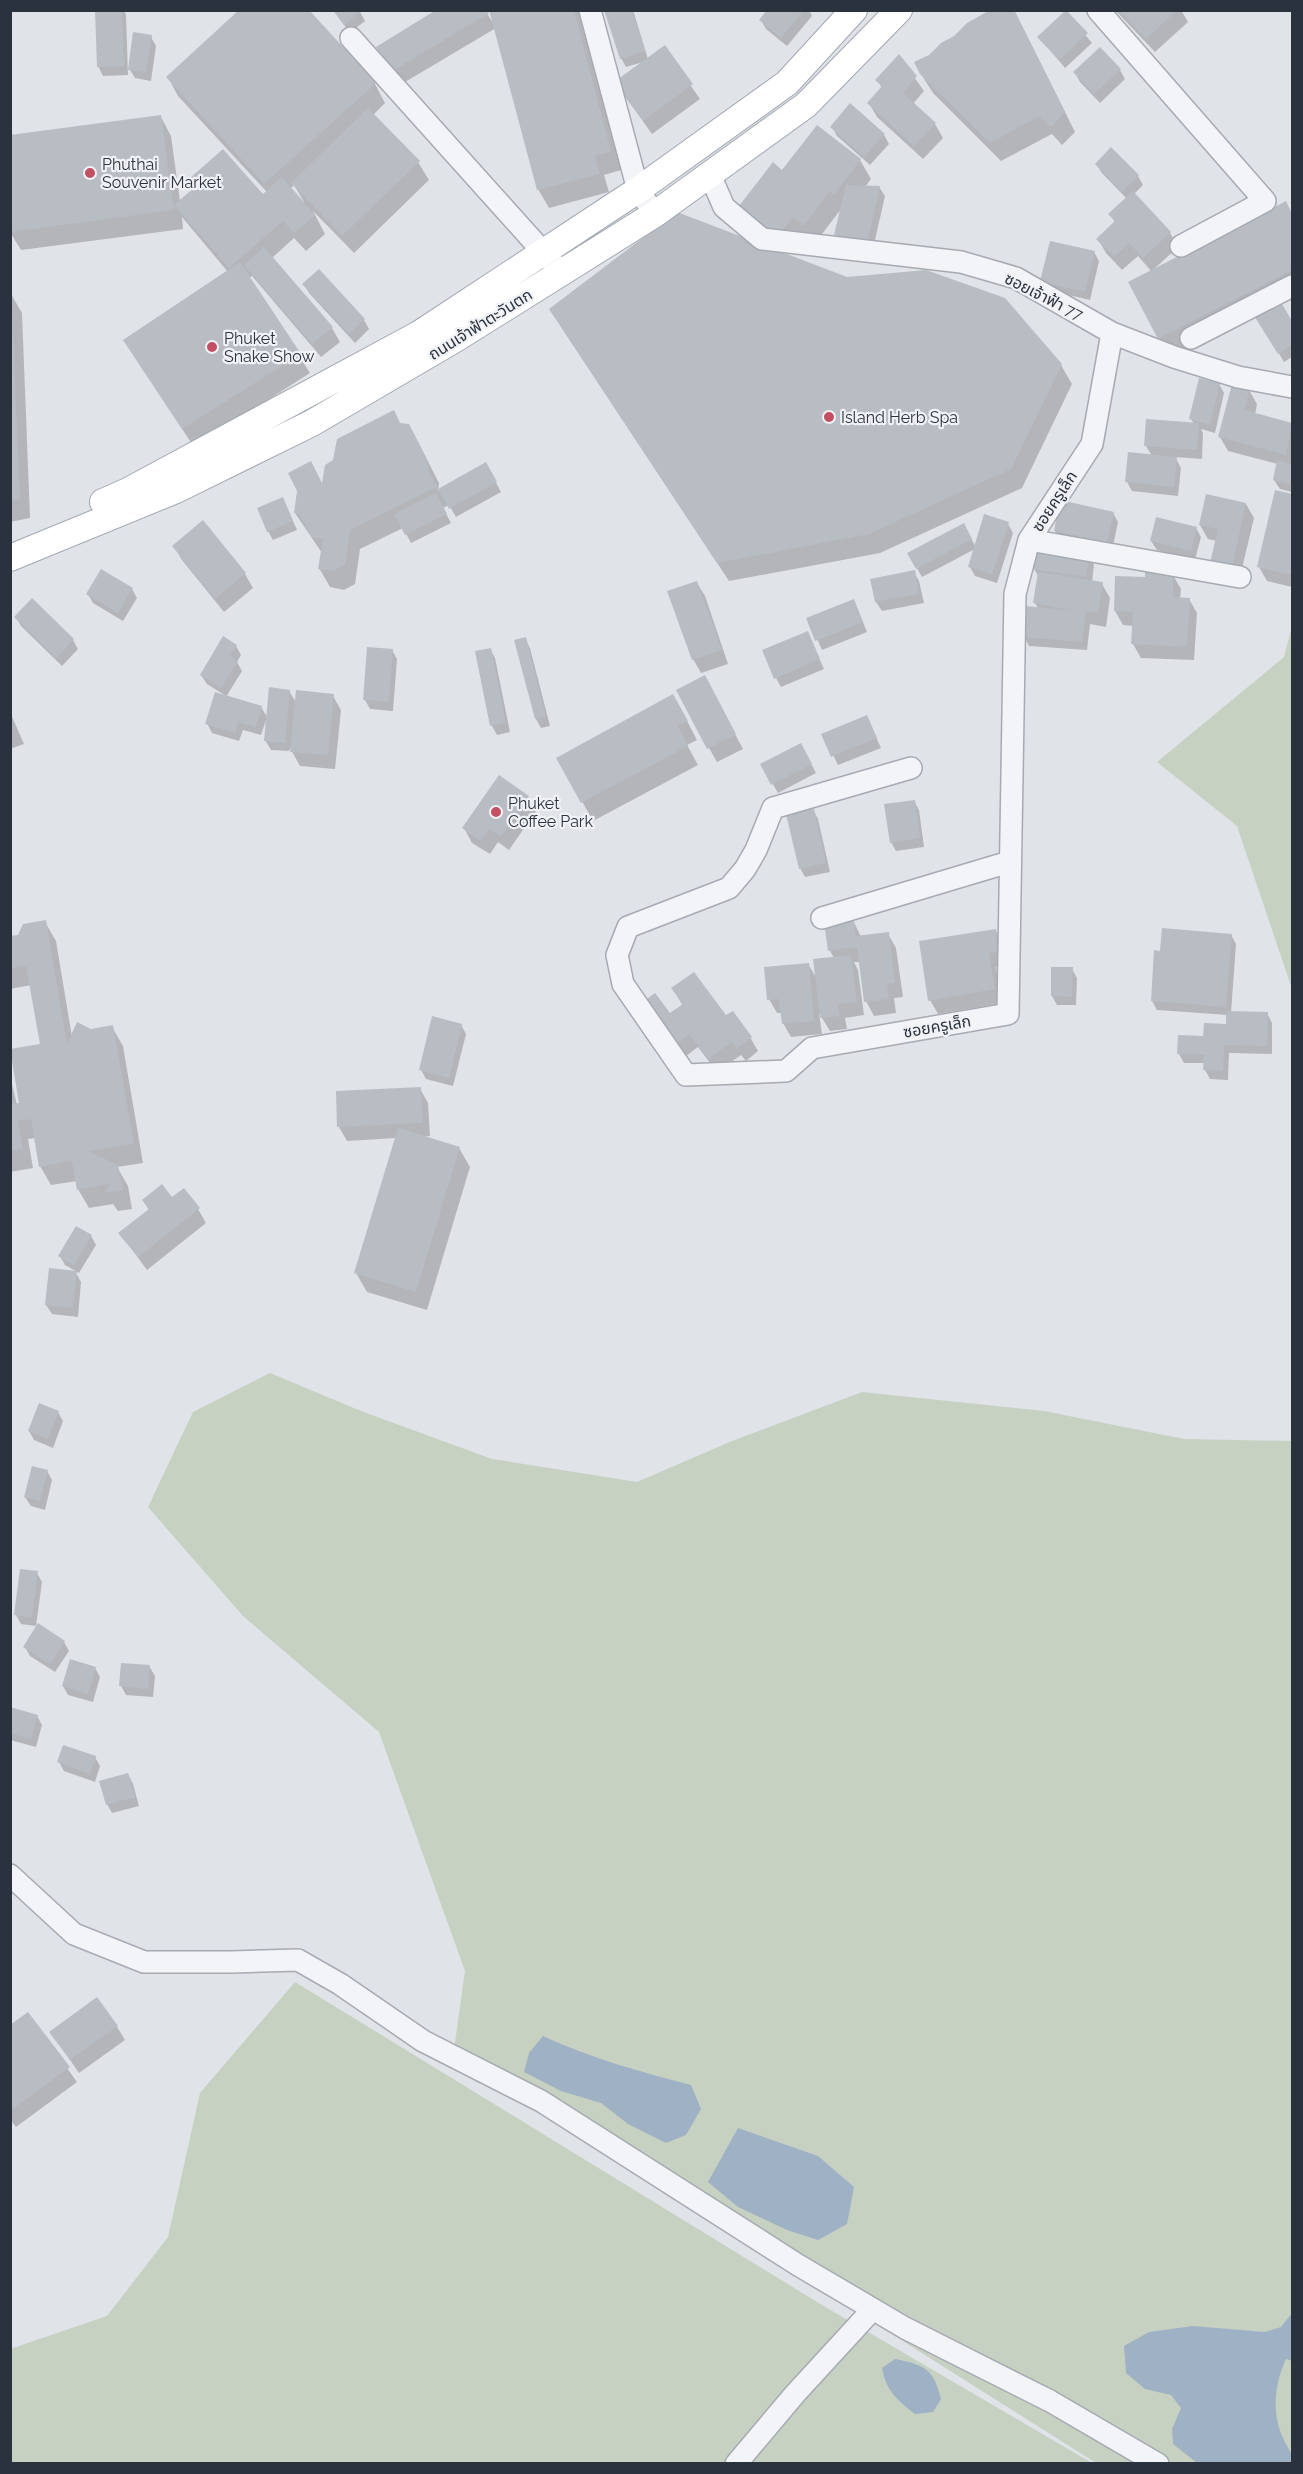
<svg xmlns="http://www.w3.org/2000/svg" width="1303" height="2474" font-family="Raleway,'Noto Sans Thai',sans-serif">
<rect width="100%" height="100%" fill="#e0e3e8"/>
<!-- green -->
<path fill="#c6d1c2" d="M1292 627V989L1237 826 1157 762 1284 657Z
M270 1373 361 1411 492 1459 637 1482 732 1441 862 1392 1044 1411 1184 1439 1292 1441V2463H1096L453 2057 465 1971 379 1732 243 1616 148 1507 193 1412Z
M295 1982 827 2308 1092 2463H11L10 2349 107 2316 168 2237 200 2093Z"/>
<!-- water -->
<path fill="#9fb1c5" d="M543 2036C590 2058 641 2072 691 2085L701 2109 686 2135 666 2143 628 2124 601 2103 561 2091 524 2072 529 2053Z
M738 2128 818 2156 854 2187 847 2224 818 2240 787 2230 738 2207 708 2182Z
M1292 2313V2361L1286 2359C1275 2383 1271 2412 1283 2438 1287 2448 1293 2452 1292 2463H1197L1173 2444 1172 2429 1181 2408 1171 2395 1145 2389 1126 2373 1124 2346 1149 2332 1193 2326 1265 2332 1281 2327Z
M895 2359C925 2365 934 2369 941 2399L933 2412 915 2414C897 2400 886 2391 882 2368Z"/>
<!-- shadow -->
<path fill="#0003" fill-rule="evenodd" d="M96 10H124L126 15 128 75 103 76 98 66Z
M307 10 375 84 385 103 373 115 418 162 429 180 354 253 313 211 325 234 306 251 294 238 272 258 332 328 340 342 321 357 252 276 249 278 310 373 194 447 136 359 228 272 182 217 183 229 21 250 10 232V137L161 117 171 136 180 201 195 188 191 180 262 196 267 192 178 96 168 77ZM294 185 304 202 302 203 290 189Z
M333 10H359L365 21 350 33Z
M485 10 494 25 491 10H579L621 170 604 175 609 192 549 208 538 189 496 28 400 85 378 47Z
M606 10H633L648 59 664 47 700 99 652 134 616 83 643 62 626 67 621 58Z
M769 10H809L812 16 787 46 766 29 761 20Z
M1014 10 1075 132 1062 145 1052 134 1001 161 933 93 921 74 930 56Z
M1115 10H1181L1188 22 1155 52Z
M1066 12 1092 43 1065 68 1039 37Z
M151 37 156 46 151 81 135 78 129 68Z
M1100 49 1120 70 1125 79 1100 103 1080 82 1075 73Z
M899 56 924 91 913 104 935 124 943 138 923 159 877 117 869 103 882 88 877 80Z
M832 127 884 135 889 144 870 165 837 136Z
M817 128 860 160 871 179 865 187H879L885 196 873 249 841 243 836 234 842 208 815 243 804 235 789 254 751 225 740 206 783 172Z
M1096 164 1138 176 1143 185 1134 194 1170 233 1178 247 1153 270 1285 203 1292 216V294L1278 301 1292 324V357L1284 362 1255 313 1170 357 1159 338 1152 272 1138 256 1122 270 1106 253 1098 239 1115 223 1110 214 1127 199 1102 173Z
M1094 252 1099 261 1090 300 1047 290 1042 281Z
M319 271 364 320 369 329 355 343 309 293 304 284Z
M11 294 22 313 30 518 10 522Z
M562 328 1061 365 1072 384 1022 488 880 553 729 581Z
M1219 384 1224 393 1215 433 1201 429 1203 433 1202 459 1175 457 1181 468 1178 496 1132 491 1127 482 1152 456 1146 446 1194 424 1191 419Z
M1249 390 1257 404 1255 415 1292 425V492L1280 489 1274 480 1278 464 1228 451 1220 437Z
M400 424 419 444 439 483 438 491 486 464 501 492 456 517 449 505 443 508 451 523 411 543 403 528 360 549 355 584 344 590 330 587 319 568 322 553 295 513 323 486Z
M1276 492 1292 496V587L1267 581 1259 567Z
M283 499 297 530 273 540 268 531Z
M1246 504 1254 518 1239 581 1217 541 1208 539 1200 525Z
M1113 513 1118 522 1112 551 1060 540 1055 531Z
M203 523 245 574 253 588 224 612 182 560 174 546Z
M1008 524 1013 533 997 583 975 576 970 567 975 549 922 577 909 554 963 525 976 547Z
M1196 528 1201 537 1195 560 1157 550 1151 541Z
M1089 556 1094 565 1092 582 1102 584 1110 598 1106 627 1090 624 1087 650 1029 646 1024 636 1038 608 1035 603 1039 577 1034 569Z
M914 572 919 581 924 603 882 611 876 602 872 580Z
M1173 575 1181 589 1180 599H1189L1197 613 1194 660 1141 658 1133 644V626L1123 625 1115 611 1146 579Z
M697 583 705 596 728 664 701 673 693 659Z
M132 589 137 598 123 621 93 603 88 594Z
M854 601 867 632 822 650 808 619Z
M16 617 73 640 78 649 62 666 21 626Z
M807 632 824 669 781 687 776 678Z
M525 639 530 648 550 726 541 728 536 719 516 641Z
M236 646 241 655 237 662 242 671 226 697 261 707 267 717 261 735 243 730 239 741 212 733 207 723 226 696 207 684 201 675Z
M490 649 495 658 510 732 497 735 492 726Z
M392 650 397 659 393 711 370 709 365 700Z
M289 691 297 704 333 696 341 710 335 769 300 766 290 748 289 751 271 750 265 740Z
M712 691 743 749 717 762 709 748Z
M10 712 24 744 10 749Z
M684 715 697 740 687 745 698 765 593 821 558 758Z
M871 726 881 748 838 765 823 735Z
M806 754 816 773 778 793 762 765Z
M528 797 536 811 509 850 498 842 490 854 472 843 464 828Z
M914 801 919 810 924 847 896 851 891 842Z
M813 810 818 819 830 872 805 877 800 868Z
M853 920 861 937 888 934 896 948 903 997 894 998 896 1013 874 1016 866 1001 860 962H854L858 970 864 1015 845 1018 847 1029 830 1031 819 1013 822 1034 791 1037 783 1023 782 1013H777L769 999 808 964 817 979 834 958 830 951Z
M45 922 56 941 72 1037 91 1030 112 1027 123 1046 143 1163 117 1167 128 1186 132 1209 118 1211 113 1204 89 1208 78 1189 77 1181 51 1185 40 1166 36 1138 28 1139 33 1168 10 1172V1076L17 1105 21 1104 42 1045 31 985 10 989V938L19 937Z
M996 931 1004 945 1007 965 996 967 1002 1003 938 1014 930 1000Z
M1231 935 1236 944 1231 1013H1267L1272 1023V1054L1229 1053 1228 1080 1210 1079 1205 1070V1063H1184L1179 1054 1227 1026 1228 1015 1157 1010 1152 1001 1161 953Z
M1072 969 1077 978 1076 1005H1057L1052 996Z
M673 989 726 1017 750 1037 758 1051 746 1061 741 1055 717 1072 698 1047 682 1059 661 1031 670 1015 683 1006Z
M461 1025 466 1034 453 1086 426 1079 421 1070Z
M420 1089 428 1103 430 1136 422 1137 459 1148 470 1167 427 1310 367 1292 356 1273 396 1138 347 1141 339 1127Z
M144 1201 198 1209 206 1223 147 1270 120 1233 149 1210Z
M91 1236 96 1245 79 1273 65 1265 60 1256Z
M76 1273 81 1282 78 1317 52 1314 46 1305Z
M58 1412 63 1421 53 1448 34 1440 29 1431Z
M47 1471 52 1480 45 1510 31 1506 25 1497Z
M37 1573 42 1582 36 1626 21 1624 16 1615Z
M64 1642 69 1651 55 1672 30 1656 25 1647Z
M149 1666 155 1676 153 1697 126 1695 121 1686Z
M95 1668 100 1677 93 1702 68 1695 63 1686Z
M10 1709 37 1716 42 1725 36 1747 10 1740Z
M95 1757 100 1766 95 1782 64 1771 59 1762Z
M128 1774 133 1784 139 1806 112 1813 107 1804Z
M28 2014 77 2082 16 2127 10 2119V2027Z
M117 2027 125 2040 79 2073 51 2032Z"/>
<!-- building -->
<path fill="#b8bdc4" d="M95 10H122L124 66 97 67Z
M239 10H309L376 83 264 184 166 77Z
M333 10H362L344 25Z
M436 10H487L489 13 391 72 376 47Z
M489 10H574L611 152 595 156 600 174 537 190Z
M604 10H632L645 51 620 59Z
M767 10H804L781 38 759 20Z
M990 10H1014L1065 112 1051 127 1040 116 990 143 920 74 914 62 929 55 941 43 954 36 967 23Z
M1066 10 1088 33 1059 60 1037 37Z
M1119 10H1177L1146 39Z
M133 32 152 35 146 72 128 70Z
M665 45 693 84 643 121 614 82Z
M1100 47 1121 69 1094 94 1073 72Z
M899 54 917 76 903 93 936 123 914 146 867 103 882 86 875 80Z
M850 103 885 134 864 157 830 127Z
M368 108 420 161 342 236 291 183Z
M161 115 174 210 10 232V135Z
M817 125 861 159 834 195 830 191 804 225 793 217 778 236 739 206 773 162 782 170Z
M1111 147 1139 175 1122 192 1095 164Z
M223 149 263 194 282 177 315 215 294 233 283 221 229 268 174 205 195 187 189 179Z
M846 185 880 186 868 240 834 235Z
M1133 191 1171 232 1143 258 1129 243 1114 257 1096 239 1115 221 1108 214Z
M1286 201 1292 214V270L1158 339 1128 282Z
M677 212 847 277 926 270 1005 298 1062 364 1011 469 869 534 717 563 549 309Z
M1050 241 1095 251 1085 292 1040 281Z
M264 247 333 327 312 344 244 265Z
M240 262 301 354 182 429 123 340Z
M319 269 365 319 349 334 302 284Z
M1279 299 1292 321V345L1278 354 1253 314Z
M10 311H12L20 499 10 501Z
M1199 378 1220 383 1210 425 1189 419Z
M1232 384 1250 389 1244 410 1292 423 1286 455 1218 437Z
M394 410 400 423 409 424 429 463 428 470 437 487 350 530 345 565 333 571 318 569 323 539 311 537 299 514 294 513 297 491 288 473 311 461 322 483 325 465 333 460 337 439Z
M1146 419 1199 423 1197 450 1144 446Z
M1128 452 1177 457 1174 487 1125 482Z
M1277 460 1292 464V485L1273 480Z
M486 462 497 482 449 509 438 489Z
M1275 490 1292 494V575L1257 567Z
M436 493 447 514 405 535 394 514Z
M1206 494 1246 503 1232 568 1210 563 1218 529 1199 525Z
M283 497 293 521 267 532 257 508Z
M1060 500 1114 512 1107 543 1054 531Z
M984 514 1009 522 992 574 968 567Z
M1156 517 1197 527 1191 551 1150 541Z
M203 520 246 573 215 599 172 546Z
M964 523 972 539 916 569 907 553Z
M1036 546 1090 555 1086 577 1033 569Z
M101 569 133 588 118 613 86 594Z
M915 570 919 594 875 602 870 579Z
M1038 572 1103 582 1098 613 1086 611 1082 642 1022 637 1025 606 1076 611 1033 603Z
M1145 572 1173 573V597L1190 598 1187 647 1131 644 1133 612 1114 611 1115 576 1145 577Z
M697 581 722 650 692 660 667 591Z
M32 598 74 639 56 658 14 617Z
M854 599 863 622 815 641 806 618Z
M808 631 820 659 774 679 762 650Z
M223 636 237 645 230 656 238 661 221 688 200 675Z
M526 637 546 717 535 719 514 640Z
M367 647 393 649 389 702 363 700Z
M491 648 506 723 490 726 475 651Z
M705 675 736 734 707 749 676 690Z
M269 687 290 690 285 743 264 741Z
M296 690 334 694 328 755 290 752Z
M215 692 262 706 256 727 238 722 235 733 205 724Z
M673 694 688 721 678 726 688 746 581 803 556 758Z
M867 715 877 738 831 757 821 734Z
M801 743 812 764 771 785 760 764Z
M499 775 529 796 501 837 489 829 481 841 462 828Z
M915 800 920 838 890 843 884 804Z
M814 808 826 863 799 869 786 814Z
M853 918 856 936 889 932 895 983 887 984 889 999 864 1002 857 947 828 951 824 922Z
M46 920 67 1044 77 1022 91 1029 113 1025 134 1144 88 1151 118 1165 123 1190 105 1193 110 1184 77 1190 72 1161 39 1167 31 1119 18 1121 23 1149 10 1151V1104L19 1103 10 1049 40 1044 26 966 10 968V936L18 935 23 924Z
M1162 928 1232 934 1226 1007 1151 1001 1154 950 1160 951Z
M996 929 1000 952 989 953 995 989 928 1001 919 941Z
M851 955 857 1002 838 1004 840 1016 820 1018 813 959Z
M809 963 814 1021 782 1024 779 999 767 1000 764 967Z
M1051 967H1073L1072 997 1051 996Z
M694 972 726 1015 733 1011 752 1037 737 1048 732 1042 708 1059 689 1034 673 1046 644 1001 655 993 670 1013 683 1004 671 988Z
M1226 1011 1268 1012 1267 1046 1225 1045V1032L1223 1071 1203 1070 1204 1055 1177 1054 1178 1035 1203 1036 1204 1023 1226 1024Z
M432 1016 462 1024 449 1078 419 1070Z
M421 1087 423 1123 337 1127 336 1091Z
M398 1128 460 1147 416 1292 354 1273Z
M162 1184 172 1197 184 1188 200 1208 138 1257 118 1233 149 1209 142 1200Z
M76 1226 92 1235 74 1265 58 1256Z
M49 1268 77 1271 73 1308 45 1305Z
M39 1403 59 1411 48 1439 28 1431Z
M32 1466 48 1470 40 1501 24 1497Z
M20 1569 38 1571 32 1617 14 1615Z
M38 1623 65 1641 50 1664 23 1647Z
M70 1659 96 1667 88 1694 62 1686Z
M121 1663 150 1665 148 1689 119 1686Z
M10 1707 38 1715 31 1739 10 1733Z
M63 1745 96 1756 90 1774 57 1762Z
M128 1773 135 1797 106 1805 99 1781Z
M97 1997 118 2026 70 2060 49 2032Z
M28 2012 70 2067 10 2111V2025Z"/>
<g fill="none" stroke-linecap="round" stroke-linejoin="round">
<defs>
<path id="minor" d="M590 10 638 190 655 214
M1098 10 1265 201 1181 246
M351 38 553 263
M710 175 724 207 762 239 961 262 1016 278 1112 333 1174 357 1238 377 1292 387
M1191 338 1292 286
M1029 540 1240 577
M911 768 773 808 756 850 745 869 729 888 628 927 617 955 623 984 686 1075 786 1071 812 1048 1008 1014 1015 594 1029 540 1092 444 1112 333
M822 918 1009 862
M10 1875 74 1934 144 1962H232L298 1960 340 1984 423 2041 541 2101 798 2265 905 2328 1050 2401 1158 2464
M736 2464 795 2394 873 2309"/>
<path id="major" d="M103 502 128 491 419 334 638 190 787 83 854 10
M10 558 176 490 312 423 457 338 655 214 806 105 899 10"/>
</defs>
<!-- minor casing -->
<use href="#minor" stroke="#a6aab2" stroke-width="24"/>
<!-- major casing -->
<use href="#major" stroke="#a1a8b3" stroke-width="28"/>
<!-- minor -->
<use href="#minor" stroke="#f3f4f7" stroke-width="21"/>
<!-- major -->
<use href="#major" stroke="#fff" stroke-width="26"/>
</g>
<!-- markers -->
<g fill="#c25062" stroke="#f0f2f6" stroke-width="2">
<circle cx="90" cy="173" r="6"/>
<circle cx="212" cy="347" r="6"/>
<circle cx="829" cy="417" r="6"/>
<circle cx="496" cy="812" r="6"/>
</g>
<g text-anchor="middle" stroke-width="4.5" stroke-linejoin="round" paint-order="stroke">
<!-- poi labels -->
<g font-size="16" fill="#2a323e" stroke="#f0f2f6" text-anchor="start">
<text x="102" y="170">Phuthai<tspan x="102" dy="18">Souvenir Market</tspan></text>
<text x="224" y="344">Phuket<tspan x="224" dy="18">Snake Show</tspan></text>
<text x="841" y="423">Island Herb Spa</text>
<text x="508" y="809">Phuket<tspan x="508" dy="18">Coffee Park</tspan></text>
</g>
<!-- street labels -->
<g font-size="16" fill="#2a323e" stroke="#f0f2f6">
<text transform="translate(1044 296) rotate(27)" y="6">ซอยเจ้าฟ้า 77</text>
<text transform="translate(480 324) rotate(-32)" y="6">ถนนเจ้าฟ้าตะวันตก</text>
<text transform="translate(1054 501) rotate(-57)" y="6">ซอยครูเล็ก</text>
<text transform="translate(937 1026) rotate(-10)" y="6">ซอยครูเล็ก</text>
</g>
</g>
<!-- border -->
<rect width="1303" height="2474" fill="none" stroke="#2a323e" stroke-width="24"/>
</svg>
